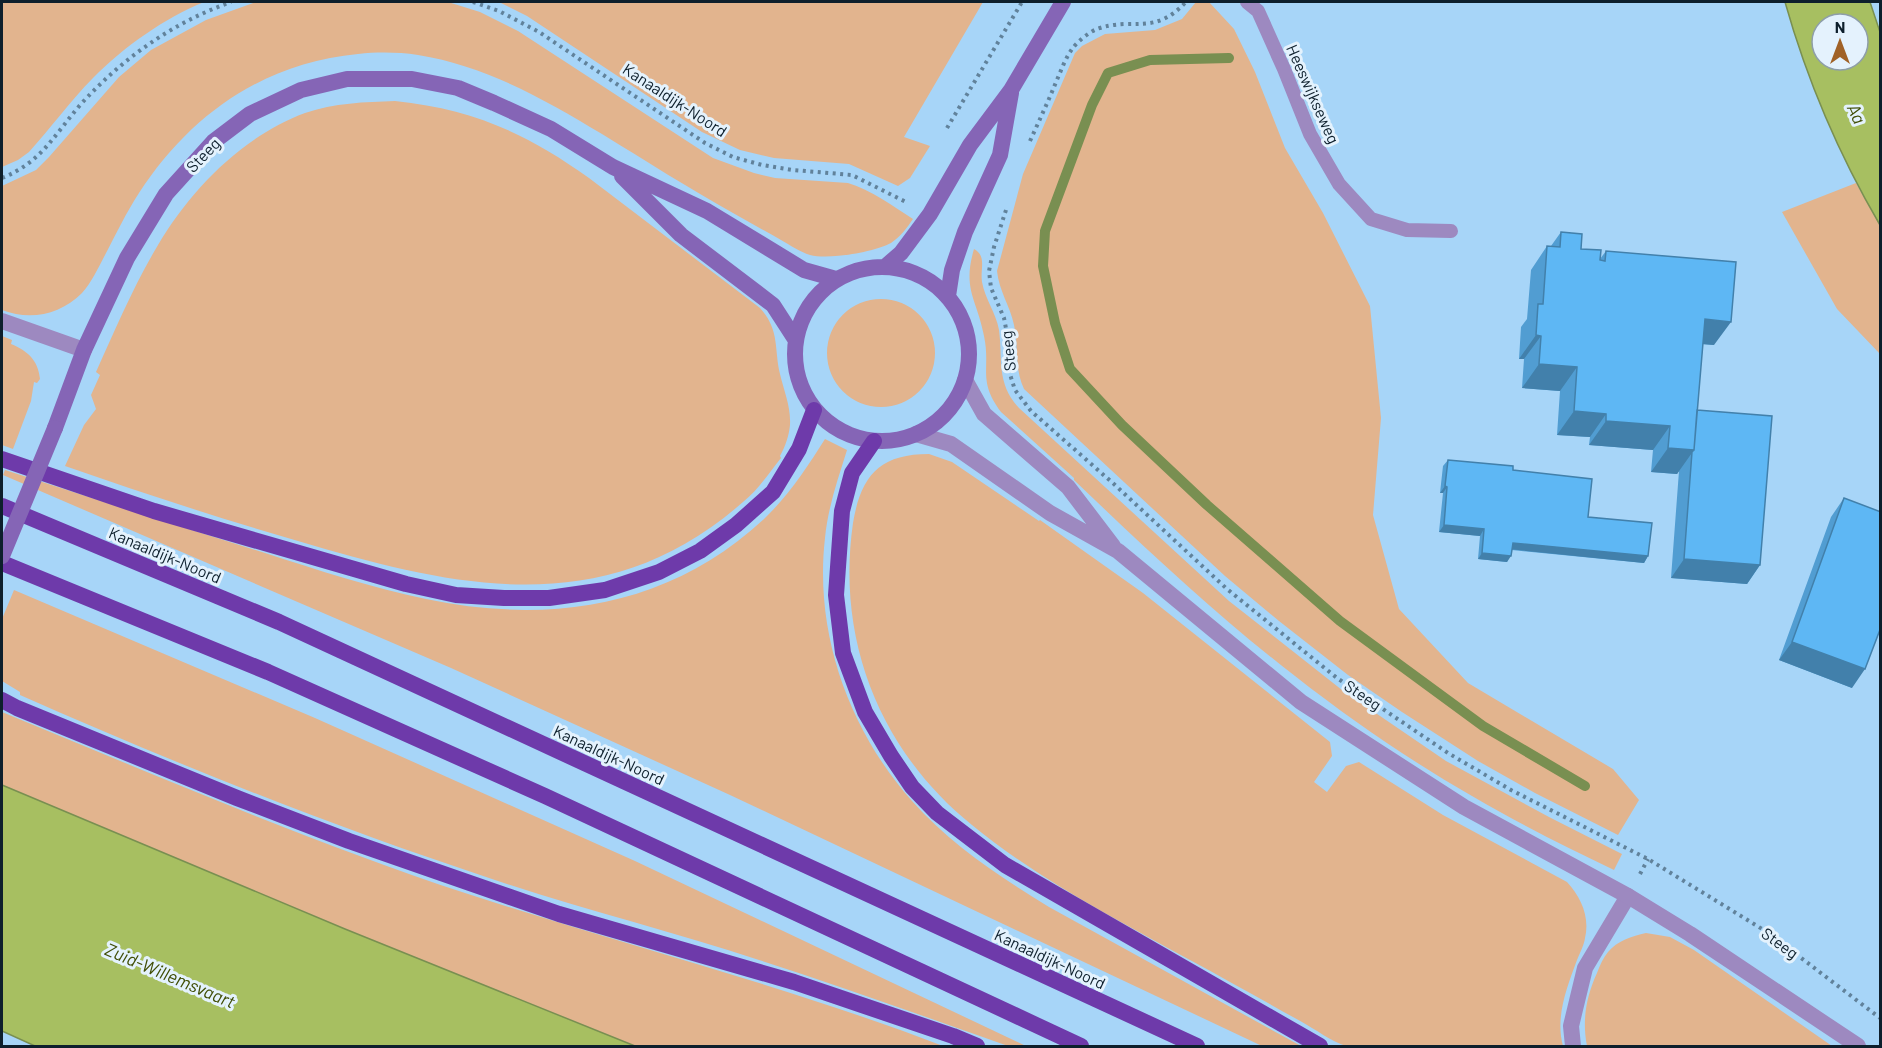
<svg xmlns="http://www.w3.org/2000/svg" width="1882" height="1048" font-family="Barlow,sans-serif">
<rect width="100%" height="100%" fill="#a7d5f8"/>
<!-- green -->
<path fill="#e2b48e" d="M2 2H204C163 19 125 46 93 78 70 101 51 128 29 152L18 160 2 167Z
M256 2H448L480 12 518 31 713 158 754 173 775 178 848 183C871 190 893 206 913 219 907 228 900 237 891 243 874 252 829 260 810 255 800 252 790 245 781 240 765 231 749 222 733 213 690 189 646 161 602 134 544 99 486 66 418 55 398 52 377 52 358 54 263 63 190 115 139 193 126 213 116 234 105 255 98 268 92 282 82 293 60 315 30 321 2 310V186L36 170 49 157 119 77 151 50 206 20Z
M499 2H983L904 137 930 146 910 178 898 186 849 164 774 158 740 150 702 132 527 16Z
M1196 2H1209L1234 29 1255 72 1285 148 1323 213 1370 306 1381 418 1373 515 1399 609 1468 683 1613 769 1639 800 1618 835 1535 793 1478 761 1402 712 1348 675 1279 621 1225 576 1024 389C1014 368 1019 347 1014 325 1010 306 999 291 997 271L1023 174 1075 53 1082 46 1105 34 1155 30 1182 19Z
M395 101C472 109 526 133 589 178L760 308C780 330 774 349 780 374 784 391 791 407 790 425 789 436 785 447 780 456L781 458C769 473 758 490 743 502 606 623 456 588 298 541 219 518 142 493 65 466L84 425 96 409 91 395 100 375 96 372C115 330 134 285 158 245 191 189 243 136 305 113 334 103 365 102 395 101Z
M1856 183 1880 225V354L1837 309 1782 212Z
M974 249C987 256 980 269 982 282 985 299 996 313 999 330 1003 360 996 383 1019 408L1229 601 1342 690 1446 761 1549 817 1622 854 1614 870C1566 847 1518 823 1472 796 1411 761 1351 720 1295 676 1217 616 1145 548 1074 480V478L1001 412C977 380 991 369 984 336 977 299 962 290 974 249Z
M827 353a54 54 0 1 1 108 0a54 54 0 1 1-108 0Z
M2 336 12 340 11 344C28 351 38 360 40 379L37 383 34 382 31 401 13 449 2 445Z
M825 439 847 450C838 479 828 507 825 538 814 633 849 730 912 801 950 844 1000 877 1049 907L1301 1046H1262L730 795 451 668 3 475 5 470C92 498 178 526 265 553 318 570 372 588 426 599 550 625 670 607 765 518 789 495 808 466 825 439Z
M929 454 952 462 1039 521 1040 520 1143 593 1330 742 1332 756 1314 782 1327 792 1346 766 1359 762 1443 815 1567 882C1581 897 1590 917 1585 938 1584 945 1580 953 1577 960 1567 987 1555 1017 1563 1046 1509 1047 1455 1046 1401 1046 1388 1046 1357 1048 1346 1046 1332 1042 1315 1029 1302 1022 1264 1001 1227 980 1190 960 1115 919 1038 879 972 825 880 751 836 640 853 523 861 476 879 454 929 454Z
M14 590 315 718 635 861 1026 1046H1008C926 1017 843 987 759 960 671 931 580 909 492 879 331 826 174 763 20 695V692L2 681V619Z
M2 712C155 775 308 841 465 893 624 945 787 986 943 1046H635L345 929 2 785Z
M1646 933 1670 937 1694 950 1832 1046H1587C1582 1021 1586 997 1597 973 1600 965 1603 958 1608 952 1617 941 1632 936 1646 933Z"/>
<!-- water -->
<path fill="#a7bf61" stroke="#798f51" stroke-width="1.5" fill-rule="evenodd" d="M1785 2H1870L1880 32V225C1839 155 1807 80 1785 2ZM1822 24H1858V60H1822Z
M2 785 345 929 635 1046H35L2 1031Z"/>
<g fill="none" stroke-linecap="round" stroke-linejoin="round">
<!-- stream -->
<path stroke="#798f51" stroke-width="10" d="M1229 58 1150 60 1108 73 1092 105 1045 231 1043 266 1055 323 1070 369 1122 425 1207 505 1340 621 1483 726 1585 786"/>
<!-- path -->
<path stroke="#61829b" stroke-width="4" stroke-dasharray="3 4.5" stroke-linecap="butt" d="M473 2 499 11 539 32 705 143 733 157 762 165 793 170 852 175 908 203
M947 128 1022 2
M1030 141C1039 121 1048 102 1056 82 1061 71 1065 59 1072 49 1077 42 1089 32 1097 29 1133 16 1153 37 1186 2
M2 178C42 162 54 135 81 104 123 58 172 23 231 2
M1006 210 994 247 989 271 991 288 1004 318 1008 339V368L1015 390 1031 411 1115 485 1227 589 1337 678 1448 753 1511 790 1648 859 1767 932 1880 1018
M1640 874 1648 859"/>
<!-- service -->
<path stroke="#9d89c0" stroke-width="14" d="M1247 2 1258 11 1284 69 1310 134 1339 184 1371 219 1407 230 1451 231"/>
<!-- minor -->
<path stroke="#9d89c0" stroke-width="16" d="M2 321 84 350
M1573 1046 1571 1026 1585 968 1628 896"/>
<!-- tertiary -->
<path stroke="#9d89c0" stroke-width="16" d="M965 380 984 414 1068 487 1113 546
M916 434 951 444 1050 513 1118 551 1301 702 1464 807 1628 896 1690 934 1858 1046"/>
<!-- secondary -->
<path stroke="#8565b6" stroke-width="16" d="M622 176 681 235 773 305 795 339
M886 266 901 253 930 214 970 145 1011 90 1063 2
M795 354a87 87 0 1 1 174 0a87 87 0 1 1-174 0Z
M948 296 952 270 965 232 1000 155 1011 93
M55 428 84 350 127 258 166 194 213 142 250 114 301 90 347 79H412L458 88 494 103 551 129 613 167 707 211 804 270 836 279"/>
<!-- trunk -->
<path stroke="#6e3aaa" stroke-width="16" d="M874 441 852 473 842 511 836 595 843 653 865 712 891 756 912 787 937 813 1005 865 1320 1046
M2 459 154 511 406 584 456 595 504 598H549L605 590 659 572 700 551 736 525 773 492 799 449 814 410
M2 506 279 622 1197 1046
M2 563 268 672 545 796 1081 1046
M2 700 17 708 237 798 349 841 559 914 794 982 953 1036 977 1046"/>
<!-- secondary-bridge -->
<path stroke="#8565b6" stroke-width="16" d="M2 556 55 428"/>
</g>
<!-- wall -->
<path fill="#519dd2" d="M1561 232 1581 249 1600 259 1606 251 1714 345 1703 344 1697 410 1760 565 1747 584 1671 578 1679 471 1677 474 1651 472 1653 450 1589 445 1590 437 1557 435 1560 391 1522 388 1524 359H1519L1521 327 1527 319 1531 270 1547 246H1551Z
M1448 460 1513 470 1648 556 1644 563 1512 550 1507 562 1478 559 1480 536 1439 532 1443 493H1440L1443 466Z
M1844 498 1852 688 1779 660 1831 517Z"/>
<!-- shaded-wall -->
<path fill="#4280ab" d="M1705 319 1731 322 1714 345 1688 343Z
M1536 335 1541 336 1524 359H1519Z
M1539 364 1577 367 1560 391 1522 388Z
M1574 411 1606 414 1590 437 1557 435Z
M1606 421 1670 426 1653 450 1589 445Z
M1668 448 1694 450 1677 474 1651 472Z
M1445 486 1447 487 1443 493H1440Z
M1444 525 1484 529 1480 536 1439 532Z
M1513 543 1648 556 1644 563 1508 549Z
M1482 553 1511 556 1507 562 1478 559Z
M1684 559 1760 565 1747 584 1671 578Z
M1792 642 1865 669 1852 688 1779 660Z"/>
<!-- building -->
<path fill="#5eb7f4" stroke="#4280ab" stroke-width="1.5" d="M1561 232 1582 234 1581 249 1601 250 1600 260 1605 261 1606 251 1736 262 1731 322 1705 319 1694 450 1668 448 1670 426 1606 421V414L1574 411 1577 367 1539 364 1541 336 1536 335 1538 304H1543L1547 246 1560 247Z
M1697 410 1772 416 1760 565 1684 559 1692 452 1694 450Z
M1448 460 1513 466V470L1592 479 1588 517 1652 523 1648 556 1513 543 1511 556 1482 553 1484 529 1444 525 1447 487 1445 486Z
M1844 498 1881 512V627L1865 669 1792 642Z"/>
<g text-anchor="middle" stroke-width="6" stroke-linejoin="round" paint-order="stroke">
<!-- street labels -->
<g font-size="16" fill="#0d1f2c" stroke="#e4f2fd">
<text transform="translate(1313 94) rotate(66)" y="6">Heeswijkseweg</text>
<text transform="translate(675 100) rotate(33)" y="6">Kanaaldijk-Noord</text>
<text transform="translate(203 155) rotate(-46)" y="6">Steeg</text>
<text transform="translate(1008 351) rotate(-96)" y="6">Steeg</text>
<text transform="translate(165 555) rotate(23)" y="6">Kanaaldijk-Noord</text>
<text transform="translate(1363 695) rotate(34)" y="6">Steeg</text>
<text transform="translate(609 755) rotate(25)" y="6">Kanaaldijk-Noord</text>
<text transform="translate(1780 943) rotate(36)" y="6">Steeg</text>
<text transform="translate(1050 959) rotate(25)" y="6">Kanaaldijk-Noord</text>
</g>
<!-- water labels -->
<g font-size="18" font-style="italic" fill="#404e06" stroke="#e4f2fd">
<text transform="translate(1856 114) rotate(65)" y="6">Aa</text>
<text transform="translate(170 976) rotate(23)" y="6">Zuid-Willemsvaart</text>
</g>
</g>
<!-- border -->
<rect width="1882" height="1048" fill="none" stroke="#0d1f2c" stroke-width="6"/>
<!-- north arrow -->
<g transform="translate(1840 42)"><circle r="28" fill="#e4f2fd" stroke="#8e9ea9" stroke-width="1.5"/>
<path d="M0-4.5L10 22L0 15L-10 22Z" fill="#a06227"/>
<text y="-9" font-size="16" font-weight="bold" text-anchor="middle" fill="#0d1f2c">N</text>
</g>
</svg>
